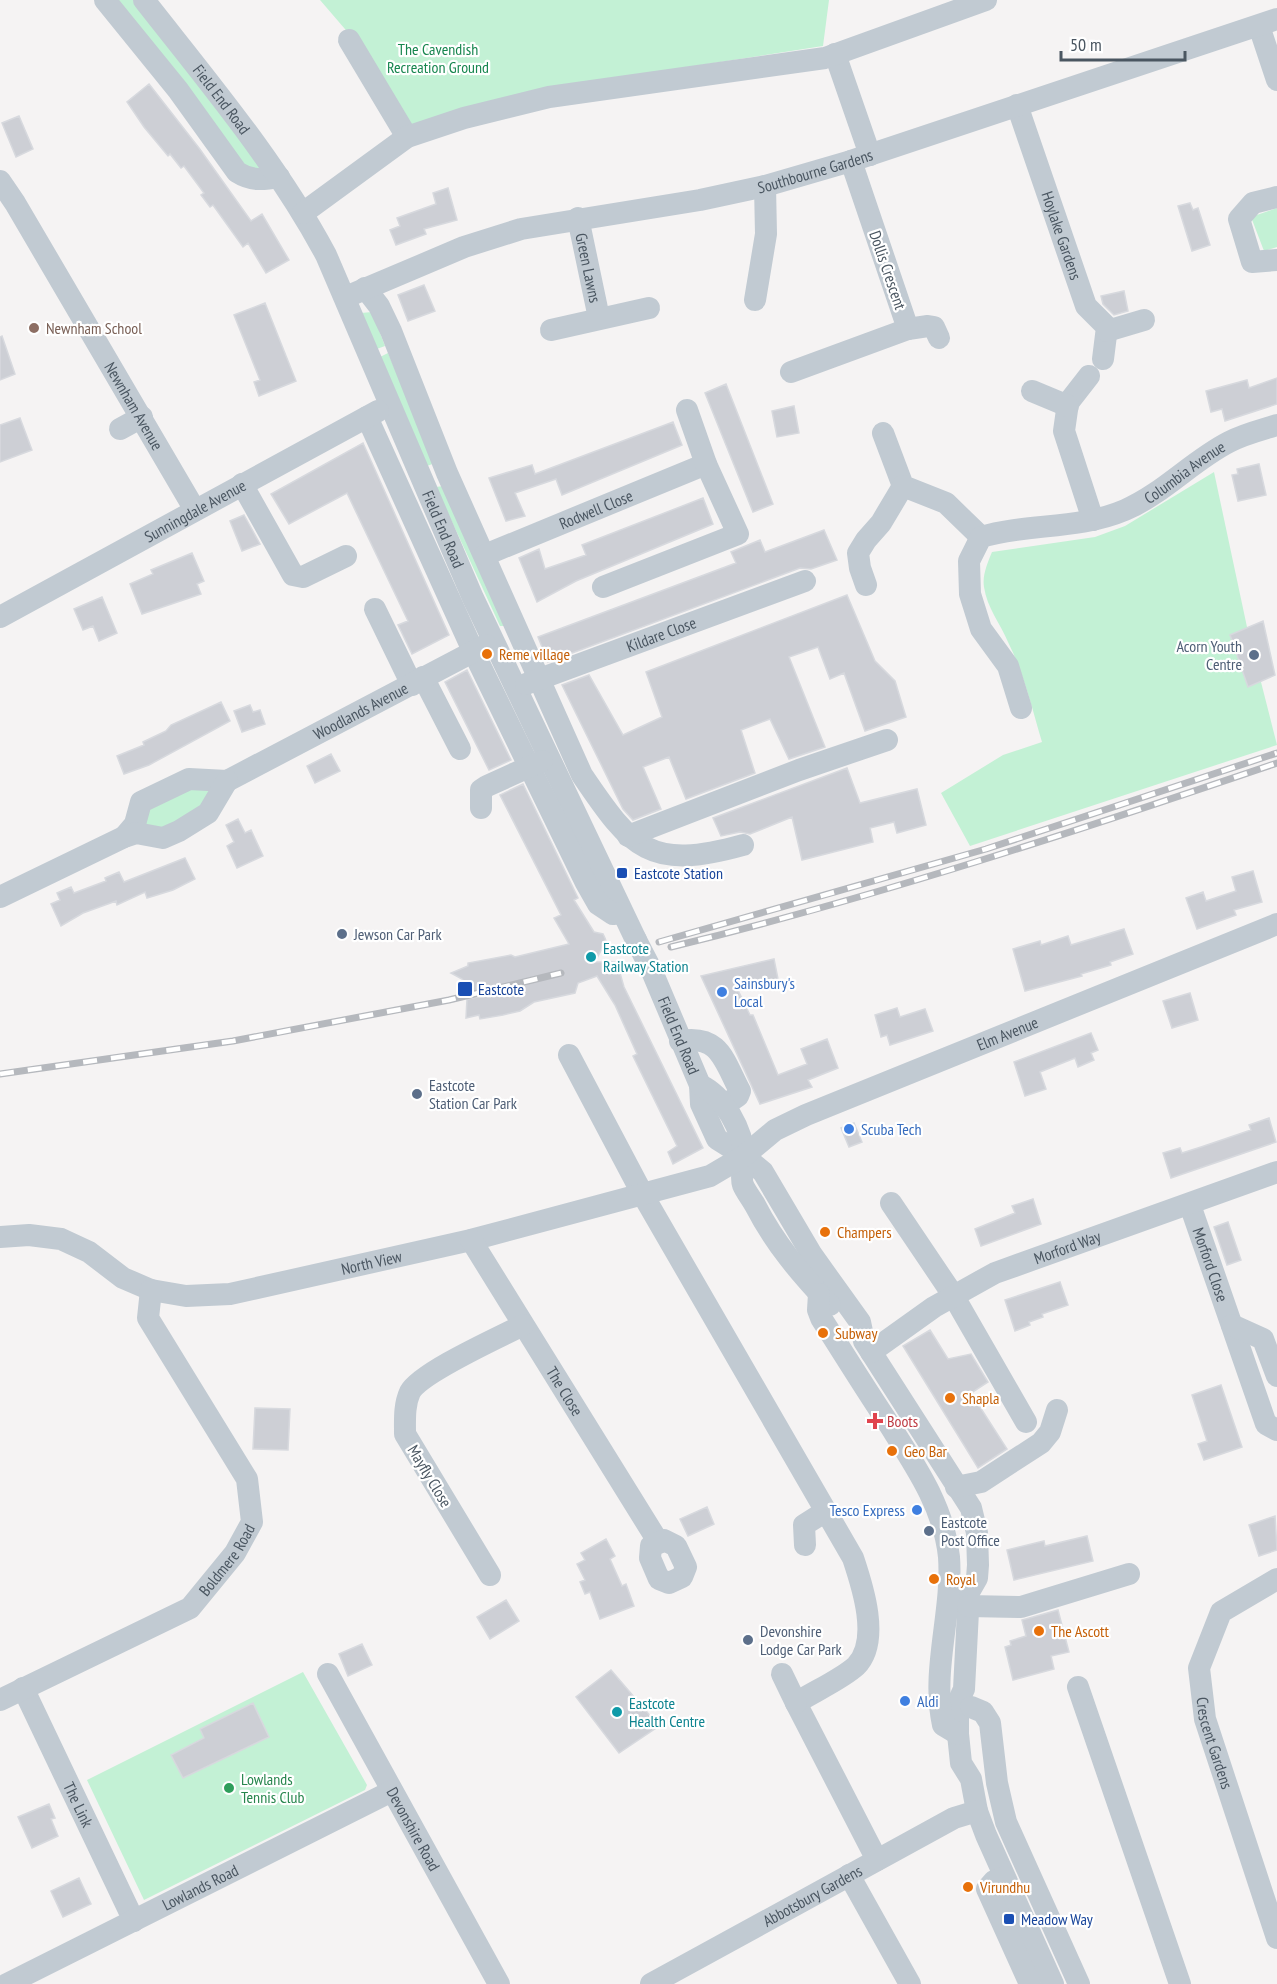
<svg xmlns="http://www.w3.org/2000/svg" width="1277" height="1984" font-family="'PT Sans Narrow',sans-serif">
<rect width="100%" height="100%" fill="#f5f3f3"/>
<!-- green -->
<path fill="#c3f1d5" d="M115 0H133L263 170 249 174Z
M320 0H829L823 46 662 71 411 129 363 50Z
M1277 208V247L1264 251 1251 217Z
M372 312 385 346 374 350 361 313Z
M388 353 435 463 427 466 378 358Z
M1214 472 1247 627 1277 745 970 846 941 793 1003 755 1042 742C1032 708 1024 674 1008 642 1000 623 987 608 984 587 982 575 988 562 992 552L1095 537 1125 526Z
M443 486 505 626H500L436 487Z
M186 785 208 787 209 806 161 834 145 826 144 806Z
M303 1672 367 1785 365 1790 144 1900 87 1780Z"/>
<!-- building -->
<path fill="#cdcfd5" stroke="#d7d9de" stroke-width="1.5" d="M149 84 199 148 251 221 262 214 289 260 266 273 248 243 243 247 213 205 210 207 201 195 204 193 184 166 181 168 170 154 168 156 144 127 127 102Z
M19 116 33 149 16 157 2 123Z
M448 188 457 220 424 229 426 234 396 245 390 230 400 226 397 218 436 204 433 193Z
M1190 203 1193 210 1198 208 1210 245 1192 251 1178 206Z
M424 285 435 311 408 321 398 295Z
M1124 291 1128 311 1114 315 1103 304 1101 296Z
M265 303 296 381 259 396 254 382 260 380 234 315Z
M2 336 15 374 0 380V337Z
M1277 378V404L1225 421 1222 409 1211 412 1206 391 1247 380 1249 388Z
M726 384 773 504 753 512 705 393Z
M794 406 799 433 777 437 772 411Z
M20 418 32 450 0 462V425Z
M673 422 682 445 562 495 556 479 515 493 525 516 506 521 489 478 532 465 535 474Z
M363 443 449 635 412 654 398 625 408 621 347 493 289 524 271 494Z
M1259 464 1266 495 1238 501 1232 475 1238 474 1237 469Z
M703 498 713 524 576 581 537 602 519 558 539 549 545 569 586 555 582 545Z
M244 515 260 544 242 551 230 521Z
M824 530 837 560 811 569 800 568 548 662 538 637 736 563 731 552 760 540 765 552Z
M192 553 204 581 197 584 201 594 142 614 130 584 153 574 151 570Z
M847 595 875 661 895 681 906 717 865 731 844 673 830 679 818 647 789 657 825 747 789 759 770 719 741 730 755 773 686 799 669 757 643 767 661 809 633 820 623 809 562 685 589 675 623 735 662 717 646 672Z
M102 597 117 633 99 641 93 626 83 630 74 609Z
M1263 621 1275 675 1248 687 1230 635Z
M467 670 511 760 489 770 445 682Z
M221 702 230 721 149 765 124 774 117 756 144 745 143 742 166 731 171 725Z
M250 705 253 712 260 710 265 724 242 732 234 711Z
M331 754 340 771 315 783 307 766Z
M847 768 860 803 917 789 926 825 897 833 894 822 870 828 873 842 802 860 792 817 750 834 740 832 721 836 713 818Z
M523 784 578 898 574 900 594 932 603 934 605 938 606 941 595 962H615L618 966 624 987 703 1148 673 1164 668 1152 677 1146 633 1056 637 1054 615 1005 597 976 578 983 575 993 534 1002 520 1011 503 1015 480 1019 479 1015 466 1018 467 999 478 997 462 979 451 973 468 966V963L511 955 515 957 569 944 554 918 561 915 500 795Z
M238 819 245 833 251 830 263 856 237 868 227 846 234 842 226 825Z
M185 858 195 879 173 890 147 898 145 892 117 905 116 901 83 913 61 926 51 904 60 900 57 893 71 887 74 893 106 881 105 878 119 872 124 882Z
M1253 871 1262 902 1234 910 1236 915 1197 929 1186 898 1203 892 1206 901 1236 891 1232 877Z
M1124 929 1133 954 1110 962 1111 965 1081 974 1082 976 1025 991 1013 949 1040 941 1041 945 1068 936 1071 945Z
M774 959 778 979 737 988 750 1015H753L778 1075 807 1064 801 1049 827 1039 838 1068 808 1080 812 1087 760 1104 701 976Z
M1190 993 1198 1020 1172 1028 1163 1001Z
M897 1008 900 1017 925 1009 933 1031 890 1045 887 1035 881 1037 875 1015Z
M1091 1033 1098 1050 1091 1053 1094 1060 1078 1067 1075 1058 1040 1072 1046 1089 1025 1096 1014 1062Z
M1269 1118 1276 1142 1171 1178 1163 1153 1180 1148 1182 1153 1201 1147 1251 1130 1249 1125Z
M854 1123 862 1142 849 1147 841 1128Z
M1033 1199 1041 1224 981 1246 975 1229 1015 1213 1012 1206Z
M1228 1222 1241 1260 1227 1265 1214 1227Z
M1060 1282 1068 1305 1042 1314 1043 1317 1029 1322 1030 1325 1015 1331 1005 1300Z
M930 1330 948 1359 971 1354 988 1382 971 1393 1007 1449 978 1468 903 1346Z
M1221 1385 1242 1447 1204 1460 1198 1444 1207 1441 1192 1395Z
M255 1408 290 1409 288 1450 253 1449Z
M707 1507 714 1524 688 1536 680 1519Z
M1275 1516 1277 1550 1259 1556 1249 1525Z
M1087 1536 1093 1561 1014 1580 1007 1550 1044 1541 1045 1546Z
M606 1539 615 1556 610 1559 622 1586 626 1584 634 1606 600 1619 590 1592 585 1594 580 1582 585 1580 577 1564 585 1560 581 1553Z
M506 1600 519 1621 490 1639 477 1617Z
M1058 1610 1069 1652 1051 1656 1054 1669 1013 1680 1005 1647 1011 1645 1010 1641 1026 1636 1022 1620Z
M362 1644 372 1665 348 1676 339 1654Z
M611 1670 659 1726 619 1753 576 1697Z
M253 1703 269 1737 183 1778 171 1755 204 1738 200 1729Z
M49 1804 55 1818 51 1819 58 1836 32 1848 18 1817Z
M79 1878 91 1904 63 1917 51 1891Z"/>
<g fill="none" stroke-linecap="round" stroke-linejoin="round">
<!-- minor -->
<g stroke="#c1cad2" stroke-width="22">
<path d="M105 0 178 90 237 172C251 181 263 180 279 177"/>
<path id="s1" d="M144 0C209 83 276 162 326 255L473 598 636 940"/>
<path d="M1259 26 1277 80"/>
<path d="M349 40 407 137"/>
<path d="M835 54 870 155"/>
<path id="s2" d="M1017 105 1086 306 1107 327 1103 359"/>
<path id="s3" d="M0 181 15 203 195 510"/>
<path d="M1277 197 1253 203 1239 219 1252 262 1277 260"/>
<path d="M303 213 407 137 464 118 549 97 825 58 986 0"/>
<path id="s4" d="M578 218 599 318"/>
<path d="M365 288 379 306 391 331 447 473 582 775C632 849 650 871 743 845"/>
<path id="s5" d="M346 297 464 247 521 229 700 200 765 186 851 161 1277 19"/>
<path d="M755 300 766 234 765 186"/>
<path d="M908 329 928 326 934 327 939 338"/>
<path d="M551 330 649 308"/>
<path d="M1107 331 1144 320"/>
<path d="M791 372 908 329 851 161"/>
<path d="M1089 376 1068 403 1064 431 1093 520"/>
<path d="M1032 391 1068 406"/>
<path d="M367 417 474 653 585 881 598 904 613 914 622 913"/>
<path d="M120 429 142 417"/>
<path d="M883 433 903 486 946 503 981 537"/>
<path d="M242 484 293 575 303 577 346 556"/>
<path id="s6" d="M485 555 706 464"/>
<path d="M866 585 860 568 858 553 866 540 881 523 903 486"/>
<path d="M603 587 738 534 706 464 687 410"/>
<path d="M375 609 412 685"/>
<path id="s7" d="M0 617 378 411"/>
<path d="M423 677 460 749"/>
<path id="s8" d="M526 684 805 581"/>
<path id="s9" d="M1021 708 1008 666 981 629 970 594 969 561 981 537C1028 523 1078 530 1125 510 1164 493 1192 461 1229 442 1244 434 1261 430 1277 425"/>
<path d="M481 808V790L487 786 542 761"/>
<path d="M628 836 799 770 887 740"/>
<path id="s10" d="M124 837 135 824 141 802 189 779 227 781 486 645"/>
<path d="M0 897 124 837 136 833 163 838 179 831 208 813 227 781"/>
<path id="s11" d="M651 969 700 1085 701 1104 717 1139 744 1156 763 1172 812 1255 860 1322 864 1341 871 1352 971 1508 977 1533 978 1565 977 1578 969 1592 964 1689 958 1702V1734L961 1763 971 1779 977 1811 986 1835 1053 1984"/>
<path d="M680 1041C720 1034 724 1061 740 1091L738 1096 725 1105"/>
<path d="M569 1055 643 1195 853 1558C862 1585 881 1641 856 1666 842 1679 813 1692 796 1703L877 1860"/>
<path d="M700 1085C724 1096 743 1130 744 1157 744 1166 740 1177 743 1185 746 1192 751 1198 755 1205 775 1244 800 1273 830 1305"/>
<path d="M891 1203 953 1295 1026 1422"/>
<path id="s12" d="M1190 1205 1266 1424 1277 1430"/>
<path id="s13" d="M0 1237 29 1235 61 1239 89 1252 123 1278 151 1290 186 1296 230 1294 471 1240 710 1176 744 1156 775 1130 806 1115 1277 924"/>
<path id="s14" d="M471 1240 659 1543"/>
<path d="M819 1294 818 1310 821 1318C842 1351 863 1385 885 1418 912 1461 944 1505 949 1557 953 1612 931 1670 943 1725L958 1734"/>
<path d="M1232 1325 1263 1339 1277 1376"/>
<path id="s15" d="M871 1352 934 1307 995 1273 1277 1172"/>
<path d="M956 1487 981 1482 1041 1443 1050 1432 1057 1410"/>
<path d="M664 1540 676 1546 686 1567 682 1577 669 1583 659 1579 650 1558 651 1546Z"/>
<path d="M805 1545 804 1525 826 1511"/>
<path d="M490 1575 405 1434C405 1420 404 1405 410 1392 421 1372 500 1337 523 1325"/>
<path id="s16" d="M1277 1579 1221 1612 1199 1668 1205 1719 1277 1938"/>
<path d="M968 1606 1021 1607 1129 1574"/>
<path id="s17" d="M328 1674 499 1984"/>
<path d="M782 1674 796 1703"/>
<path d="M1078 1687 1180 1984"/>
<path id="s18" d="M23 1688 134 1921"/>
<path id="s19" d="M0 1700 190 1608 235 1553 252 1522 247 1479 148 1318 151 1290"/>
<path d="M971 1707 983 1712 990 1723 997 1783 1006 1822 1079 1984"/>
<path d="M849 1875 910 1984"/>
<path d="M1004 1877 994 1881 987 1889 1030 1984"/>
<path id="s20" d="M7 1984 392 1791"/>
<path id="s21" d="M651 1984 954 1818 977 1811"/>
</g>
<defs>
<path id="rail" d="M659 942 986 849 1277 753
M671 947C877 897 1077 831 1277 763
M0 1074 233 1041 449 1000 561 973"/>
</defs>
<!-- rail casing -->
<use href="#rail" stroke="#b5b8bd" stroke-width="7"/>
<!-- rail -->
<use href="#rail" stroke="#fff" stroke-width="4.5" stroke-dasharray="14" stroke-linecap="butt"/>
<!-- minor-bridge -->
<path stroke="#c1cad2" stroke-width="22" d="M636 940 651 969"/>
</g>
<!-- markers -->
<circle fill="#8d6e63" stroke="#fff" stroke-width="2" cx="34" cy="328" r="6"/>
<g fill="#e8710a" stroke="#fff" stroke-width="2">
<circle cx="487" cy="654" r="6"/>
<circle cx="825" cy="1232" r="6"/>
<circle cx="823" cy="1333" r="6"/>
<circle cx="950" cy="1398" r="6"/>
<circle cx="892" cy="1451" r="6"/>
<circle cx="934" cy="1579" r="6"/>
<circle cx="1039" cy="1631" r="6"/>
<circle cx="968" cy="1887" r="6"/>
</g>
<g fill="#5c6f8a" stroke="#fff" stroke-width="2">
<circle cx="1254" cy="655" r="6"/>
<circle cx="342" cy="934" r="6"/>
<circle cx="417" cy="1094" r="6"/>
<circle cx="929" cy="1531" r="6"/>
<circle cx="748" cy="1640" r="6"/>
</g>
<g fill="#1a4fb4" stroke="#fff" stroke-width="2">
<rect x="616" y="867" width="12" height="12" rx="3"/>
<rect x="457" y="981" width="16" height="16" rx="3"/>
<rect x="1003" y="1913" width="12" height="12" rx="3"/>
</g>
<g fill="#0f9aa8" stroke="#fff" stroke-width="2">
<circle cx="591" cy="957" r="6"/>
<circle cx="617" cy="1712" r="6"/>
</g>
<g fill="#3f7fe0" stroke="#fff" stroke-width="2">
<circle cx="722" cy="992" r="6"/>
<circle cx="849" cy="1129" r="6"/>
<circle cx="917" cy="1510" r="6"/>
<circle cx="905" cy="1701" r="6"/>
</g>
<path fill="#e0444e" stroke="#fff" stroke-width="2" d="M872 1412h6v6h6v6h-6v6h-6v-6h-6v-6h6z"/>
<circle fill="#2e9e5b" stroke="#fff" stroke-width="2" cx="229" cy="1788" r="6"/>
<g text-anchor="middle" stroke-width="4.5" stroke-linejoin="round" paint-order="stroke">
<!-- park labels -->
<g font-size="16" fill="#17864f" stroke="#fff">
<text x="438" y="55">The Cavendish<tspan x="438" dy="18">Recreation Ground</tspan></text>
</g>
<!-- street labels -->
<g font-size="16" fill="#4a5661" stroke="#fff">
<text dy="6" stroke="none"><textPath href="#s1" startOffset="126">Field End Road</textPath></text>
<text dy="6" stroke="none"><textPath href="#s5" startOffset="488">Southbourne Gardens</textPath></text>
<text dy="6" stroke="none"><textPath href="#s2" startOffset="138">Hoylake Gardens</textPath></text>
<text dy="6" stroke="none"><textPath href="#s4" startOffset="51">Green Lawns</textPath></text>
<text transform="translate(888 270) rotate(71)" y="6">Dollis Crescent</text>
<text dy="6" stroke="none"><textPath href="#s3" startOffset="262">Newnham Avenue</textPath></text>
<text dy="6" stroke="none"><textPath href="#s9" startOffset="404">Columbia Avenue</textPath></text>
<text dy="6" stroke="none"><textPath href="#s6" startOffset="120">Rodwell Close</textPath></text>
<text dy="6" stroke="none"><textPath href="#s7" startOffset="222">Sunningdale Avenue</textPath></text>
<text dy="6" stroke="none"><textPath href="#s1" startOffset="612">Field End Road</textPath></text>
<text dy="6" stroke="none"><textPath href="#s8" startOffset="144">Kildare Close</textPath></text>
<text dy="6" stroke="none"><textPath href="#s10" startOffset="282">Woodlands Avenue</textPath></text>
<text dy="6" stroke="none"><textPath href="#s13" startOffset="1071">Elm Avenue</textPath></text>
<text dy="6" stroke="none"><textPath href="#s11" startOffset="72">Field End Road</textPath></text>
<text dy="6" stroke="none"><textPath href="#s15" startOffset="224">Morford Way</textPath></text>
<text dy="6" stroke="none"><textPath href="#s13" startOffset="390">North View</textPath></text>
<text dy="6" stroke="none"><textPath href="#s12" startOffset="63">Morford Close</textPath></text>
<text dy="6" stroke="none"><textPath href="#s14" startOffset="178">The Close</textPath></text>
<text transform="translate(430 1476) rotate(59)" y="6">Mayfly Close</text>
<text dy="6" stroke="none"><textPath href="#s19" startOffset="272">Boldmere Road</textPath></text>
<text dy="6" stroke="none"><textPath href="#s16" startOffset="202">Crescent Gardens</textPath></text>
<text dy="6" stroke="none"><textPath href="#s18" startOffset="129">The Link</textPath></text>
<text dy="6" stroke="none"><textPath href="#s17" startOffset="177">Devonshire Road</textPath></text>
<text dy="6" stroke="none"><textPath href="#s20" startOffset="216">Lowlands Road</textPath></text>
<text dy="6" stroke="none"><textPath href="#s21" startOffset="184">Abbotsbury Gardens</textPath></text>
</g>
<!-- education labels -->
<g font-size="16" fill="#785e54" stroke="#fff" text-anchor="start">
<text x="46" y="334">Newnham School</text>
</g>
<!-- service labels -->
<g font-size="16" fill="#4e5e75" stroke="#fff" text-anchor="start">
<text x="1242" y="652" text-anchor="end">Acorn Youth<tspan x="1242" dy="18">Centre</tspan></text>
<text x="354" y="940">Jewson Car Park</text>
<text x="429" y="1091">Eastcote<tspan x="429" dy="18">Station Car Park</tspan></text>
<text x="941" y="1528">Eastcote<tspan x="941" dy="18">Post Office</tspan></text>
<text x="760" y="1637">Devonshire<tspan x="760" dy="18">Lodge Car Park</tspan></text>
</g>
<!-- food labels -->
<g font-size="16" fill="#c56008" stroke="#fff" text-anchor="start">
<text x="499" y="660">Reme village</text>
<text x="837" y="1238">Champers</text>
<text x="835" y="1339">Subway</text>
<text x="962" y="1404">Shapla</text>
<text x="904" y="1457">Geo Bar</text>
<text x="946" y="1585">Royal</text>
<text x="1051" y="1637">The Ascott</text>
<text x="980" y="1893">Virundhu</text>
</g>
<!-- transit labels -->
<g font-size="16" fill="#164399" stroke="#fff" text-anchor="start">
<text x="634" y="879">Eastcote Station</text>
<text x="478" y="995">Eastcote</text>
<text x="1021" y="1925">Meadow Way</text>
</g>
<!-- culture labels -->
<g font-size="16" fill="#0d838f" stroke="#fff" text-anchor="start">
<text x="603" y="954">Eastcote<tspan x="603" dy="18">Railway Station</tspan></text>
<text x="629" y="1709">Eastcote<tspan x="629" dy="18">Health Centre</tspan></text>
</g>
<!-- shop labels -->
<g font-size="16" fill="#366cbe" stroke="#fff" text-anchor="start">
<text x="734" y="989">Sainsbury's<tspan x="734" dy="18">Local</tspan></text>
<text x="861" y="1135">Scuba Tech</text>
<text x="905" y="1516" text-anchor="end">Tesco Express</text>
<text x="917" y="1707">Aldi</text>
</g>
<!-- health labels -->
<g font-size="16" fill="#be3a42" stroke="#fff" text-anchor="start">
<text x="887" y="1427">Boots</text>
</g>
<!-- leisure labels -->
<g font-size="16" fill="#27864d" stroke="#fff" text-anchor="start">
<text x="241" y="1785">Lowlands<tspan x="241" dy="18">Tennis Club</tspan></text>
</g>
</g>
<!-- scale -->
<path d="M1061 51v9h124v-9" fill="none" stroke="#4a5661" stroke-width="3"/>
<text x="1070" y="51" font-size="18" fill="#4a5661" stroke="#ffffff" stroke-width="4.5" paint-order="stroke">50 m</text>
</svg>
